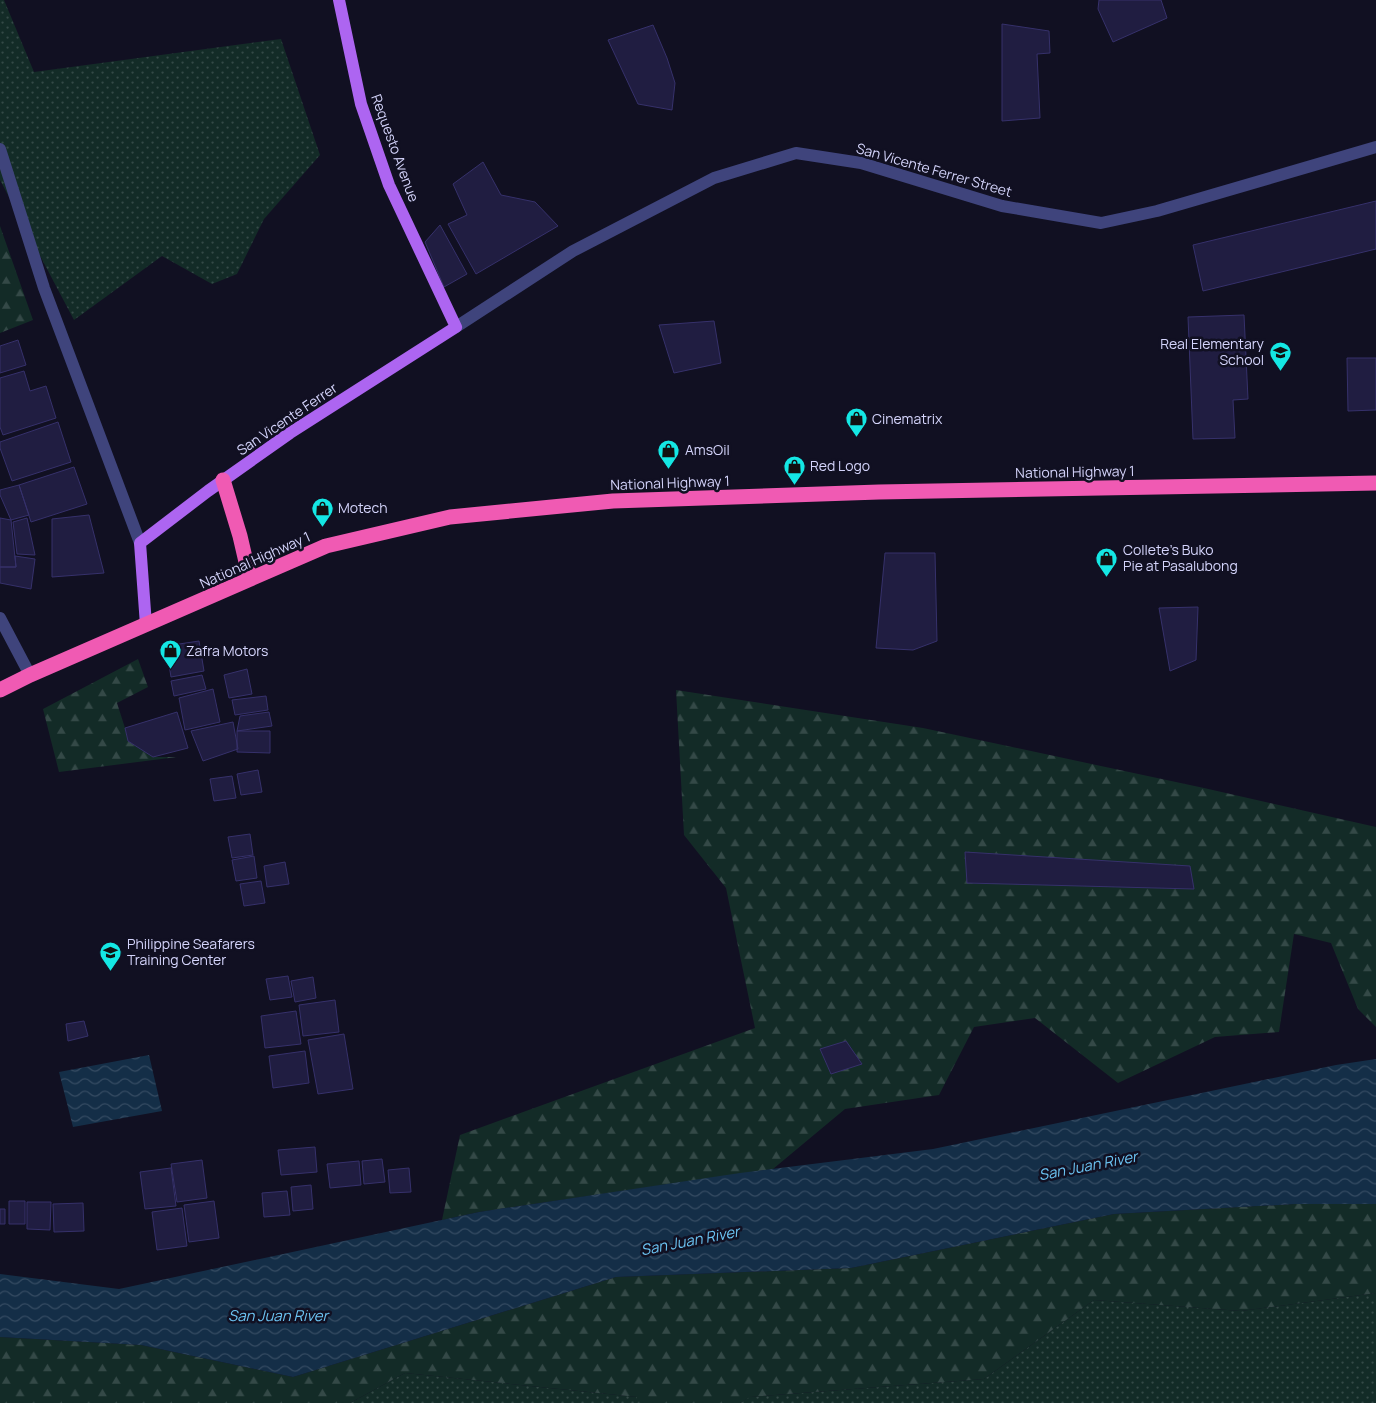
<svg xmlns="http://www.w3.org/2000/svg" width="1376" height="1403" font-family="Manrope,sans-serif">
<defs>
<pattern id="grass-dots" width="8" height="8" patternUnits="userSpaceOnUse" patternTransform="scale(1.25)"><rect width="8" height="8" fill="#132b27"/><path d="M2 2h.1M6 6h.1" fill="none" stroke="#344947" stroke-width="1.8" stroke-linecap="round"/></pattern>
<pattern id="forest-firs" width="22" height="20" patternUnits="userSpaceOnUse" patternTransform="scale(1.25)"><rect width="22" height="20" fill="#132b27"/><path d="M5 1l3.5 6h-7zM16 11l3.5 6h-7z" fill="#344947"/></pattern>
<pattern id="water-waves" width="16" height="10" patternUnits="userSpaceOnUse" patternTransform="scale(1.25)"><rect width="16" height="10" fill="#142e47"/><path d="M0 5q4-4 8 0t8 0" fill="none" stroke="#354b62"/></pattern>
</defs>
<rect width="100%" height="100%" fill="#111022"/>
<!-- grass -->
<path fill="url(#grass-dots)" d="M0 0H4L34 72 281 39 320 155 264 219 237 274 212 284 162 256 74 320 0 180Z
M1376 1293V1403H740L749 1397 984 1379 1094 1300 1241 1311Z
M405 1373 637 1397V1403H350Z"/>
<!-- forest -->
<path fill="url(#forest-firs)" d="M0 226 33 320 0 333Z
M138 659 148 687 117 703 125 728 128 741 154 757H177L59 772 43 709Z
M676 690 923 728 1204 788 1376 827V1027L1358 1009 1331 943 1294 934 1279 1032 1215 1037 1118 1083 1035 1018 974 1027 939 1095 845 1109 773 1169 479 1212 442 1220 460 1135 755 1028 726 888 684 835Z
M1295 1204H1376V1293L1241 1311 1094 1300 984 1379 750 1397 740 1403H637V1397L405 1373 350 1403H0V1337L141 1345 293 1377 616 1277 851 1268 1114 1214Z"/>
<!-- water -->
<path fill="url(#water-waves)" d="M149 1055 162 1111 73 1127 59 1072Z
M1376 1059V1204H1295L1114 1214 851 1268 616 1277 293 1377 141 1345 0 1337V1274L119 1289 479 1212 740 1173 933 1149 1336 1065Z"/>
<!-- building -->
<path fill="#201d41" stroke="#36316b" d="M1099 0H1161L1167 18 1113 42 1098 9Z
M1002 24 1049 31 1050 53 1037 54 1040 118 1002 121Z
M653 25 667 58 675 83 672 110 638 104 608 40Z
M483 162 501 195 535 202 558 226 476 274 448 224 467 215 453 184Z
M1376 201V249L1203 291 1193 245Z
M440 225 467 274 444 287 425 242Z
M1244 315 1248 399 1233 400 1235 438 1193 439 1188 317Z
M714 321 721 363 674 373 659 325Z
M18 340 26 365 0 373V346Z
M1347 358H1376V410L1348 411Z
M24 371 30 391 46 386 56 418 3 435 0 427V378Z
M58 422 71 462 12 481 0 448V442Z
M74 467 87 504 31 522 19 485Z
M19 485 29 515 11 520 0 495V490Z
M89 515 104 573 52 577V519Z
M0 518 11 520 16 567H0Z
M27 518 35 555 17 554 13 522Z
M885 553H935L937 641 913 650 876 648Z
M15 556 35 559 31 589 0 583V567H16Z
M1198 607 1196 660 1170 671 1159 608Z
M199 641 204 671 171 677 166 646Z
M247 669 252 694 229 698 224 675Z
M202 675 206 689 174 696 171 681Z
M213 689 220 722 185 730 179 698Z
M266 696 268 710 235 715 232 700Z
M177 712 188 748 153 757 128 741 125 728Z
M269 712 272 726 237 731 240 716Z
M233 722 238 749 203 761 191 731Z
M237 731H270V753L237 752Z
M258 770 262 792 241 795 237 774Z
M232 776 236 798 214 801 210 779Z
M250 834 253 855 232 858 228 837Z
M965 852 1190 866 1194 889 967 883Z
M254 856 257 878 236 881 232 860Z
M285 862 289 884 267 887 264 866Z
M261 881 265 903 244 906 240 884Z
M288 976 292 997 270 1000 266 979Z
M313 977 316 998 295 1002 291 981Z
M335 1000 339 1032 303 1036 299 1005Z
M296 1011 301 1044 265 1048 261 1016Z
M84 1021 88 1036 68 1041 66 1024Z
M344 1034 353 1089 318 1094 308 1040Z
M846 1041 862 1064 831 1074 820 1049Z
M305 1051 309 1083 273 1088 269 1056Z
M315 1147 317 1172 281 1175 278 1150Z
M382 1159 385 1182 364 1184 362 1161Z
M202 1160 207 1198 177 1202 171 1164Z
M359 1161 361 1185 330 1188 327 1164Z
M171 1168 176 1206 145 1209 140 1172Z
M409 1168 411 1192 390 1193 388 1170Z
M311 1185 313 1209 293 1211 291 1187Z
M287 1191 290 1215 264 1217 262 1193Z
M9 1201H25V1224H9Z
M214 1201 219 1238 189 1242 184 1205Z
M27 1202H51L50 1230 27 1229Z
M83 1203 84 1231 54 1232 53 1204Z
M182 1208 187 1246 157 1250 152 1212Z
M0 1209H5V1224H0Z"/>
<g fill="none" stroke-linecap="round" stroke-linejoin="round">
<!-- minor -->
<path stroke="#3f447c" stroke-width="12" d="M0 149 44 288 140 543
M456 327 573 251 714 178 796 153 861 163 1002 206 1101 223 1157 211 1376 147
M0 618 30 675"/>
<!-- major -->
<path stroke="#ad65f1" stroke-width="12" d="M146 625 140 543 208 491 290 433 456 327 389 185 361 104 339 0"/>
<!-- highway -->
<path stroke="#f05ab3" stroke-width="15" d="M223 480 240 536 250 579
M0 690 30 675 326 546 450 517 613 501 879 492 1376 483"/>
</g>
<!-- icons -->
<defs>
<symbol id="school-pin" viewBox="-11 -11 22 30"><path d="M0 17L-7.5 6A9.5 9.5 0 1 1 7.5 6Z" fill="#14e7e4" stroke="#111022"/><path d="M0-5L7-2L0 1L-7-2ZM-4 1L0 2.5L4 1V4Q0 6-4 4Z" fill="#111"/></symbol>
<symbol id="shop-pin" viewBox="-11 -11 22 30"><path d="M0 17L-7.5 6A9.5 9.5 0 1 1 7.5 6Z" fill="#14e7e4" stroke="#111022"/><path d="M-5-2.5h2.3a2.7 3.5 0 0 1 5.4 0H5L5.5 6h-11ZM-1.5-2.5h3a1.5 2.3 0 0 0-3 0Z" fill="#111"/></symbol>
<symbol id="university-pin" viewBox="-11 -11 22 30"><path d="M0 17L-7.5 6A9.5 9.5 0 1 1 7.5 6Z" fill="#14e7e4" stroke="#111022"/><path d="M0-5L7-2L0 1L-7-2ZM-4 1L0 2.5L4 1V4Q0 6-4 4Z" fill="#111"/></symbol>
</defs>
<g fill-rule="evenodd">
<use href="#school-pin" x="1268" y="340" width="25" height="34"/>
<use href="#shop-pin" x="844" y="406" width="25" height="34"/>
<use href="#shop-pin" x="656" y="438" width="25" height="34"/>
<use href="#shop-pin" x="782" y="454" width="25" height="34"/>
<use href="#shop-pin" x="310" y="496" width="25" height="34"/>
<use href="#shop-pin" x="1094" y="546" width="25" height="34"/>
<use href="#shop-pin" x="158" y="638" width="25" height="34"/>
<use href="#university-pin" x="98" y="940" width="25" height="34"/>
</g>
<g text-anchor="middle" stroke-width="5" stroke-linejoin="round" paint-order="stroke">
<!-- street labels -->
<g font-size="14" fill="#d4d4fb" stroke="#111022">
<text transform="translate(395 148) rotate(70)" y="5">Requesto Avenue</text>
<text transform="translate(934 170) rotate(16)" y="5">San Vicente Ferrer Street</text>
<text transform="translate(287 419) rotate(-34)" y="5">San Vicente Ferrer</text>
<text transform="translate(1075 472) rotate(-1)" y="5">National Highway 1</text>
<text transform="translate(670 483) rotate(-2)" y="5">National Highway 1</text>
<text transform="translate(255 560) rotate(-24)" y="5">National Highway 1</text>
</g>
<!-- poi labels -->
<g font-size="14" fill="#d4d4fb" stroke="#111022" text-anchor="start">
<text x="1264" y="349" text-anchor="end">Real Elementary<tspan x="1264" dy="16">School</tspan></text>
<text x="872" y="424">Cinematrix</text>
<text x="685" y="455">AmsOil</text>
<text x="810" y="471">Red Logo</text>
<text x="338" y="513">Motech</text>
<text x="1123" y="555">Collete's Buko<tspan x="1123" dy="16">Pie at Pasalubong</tspan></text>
<text x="186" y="656">Zafra Motors</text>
<text x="127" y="949">Philippine Seafarers<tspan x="127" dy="16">Training Center</tspan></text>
</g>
<!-- water labels -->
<g font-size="15" font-style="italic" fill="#6bc3f2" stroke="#111022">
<text transform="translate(1088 1166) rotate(-11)" y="5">San Juan River</text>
<text transform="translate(690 1241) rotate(-11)" y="5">San Juan River</text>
<text x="278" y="1321">San Juan River</text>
</g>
</g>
</svg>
